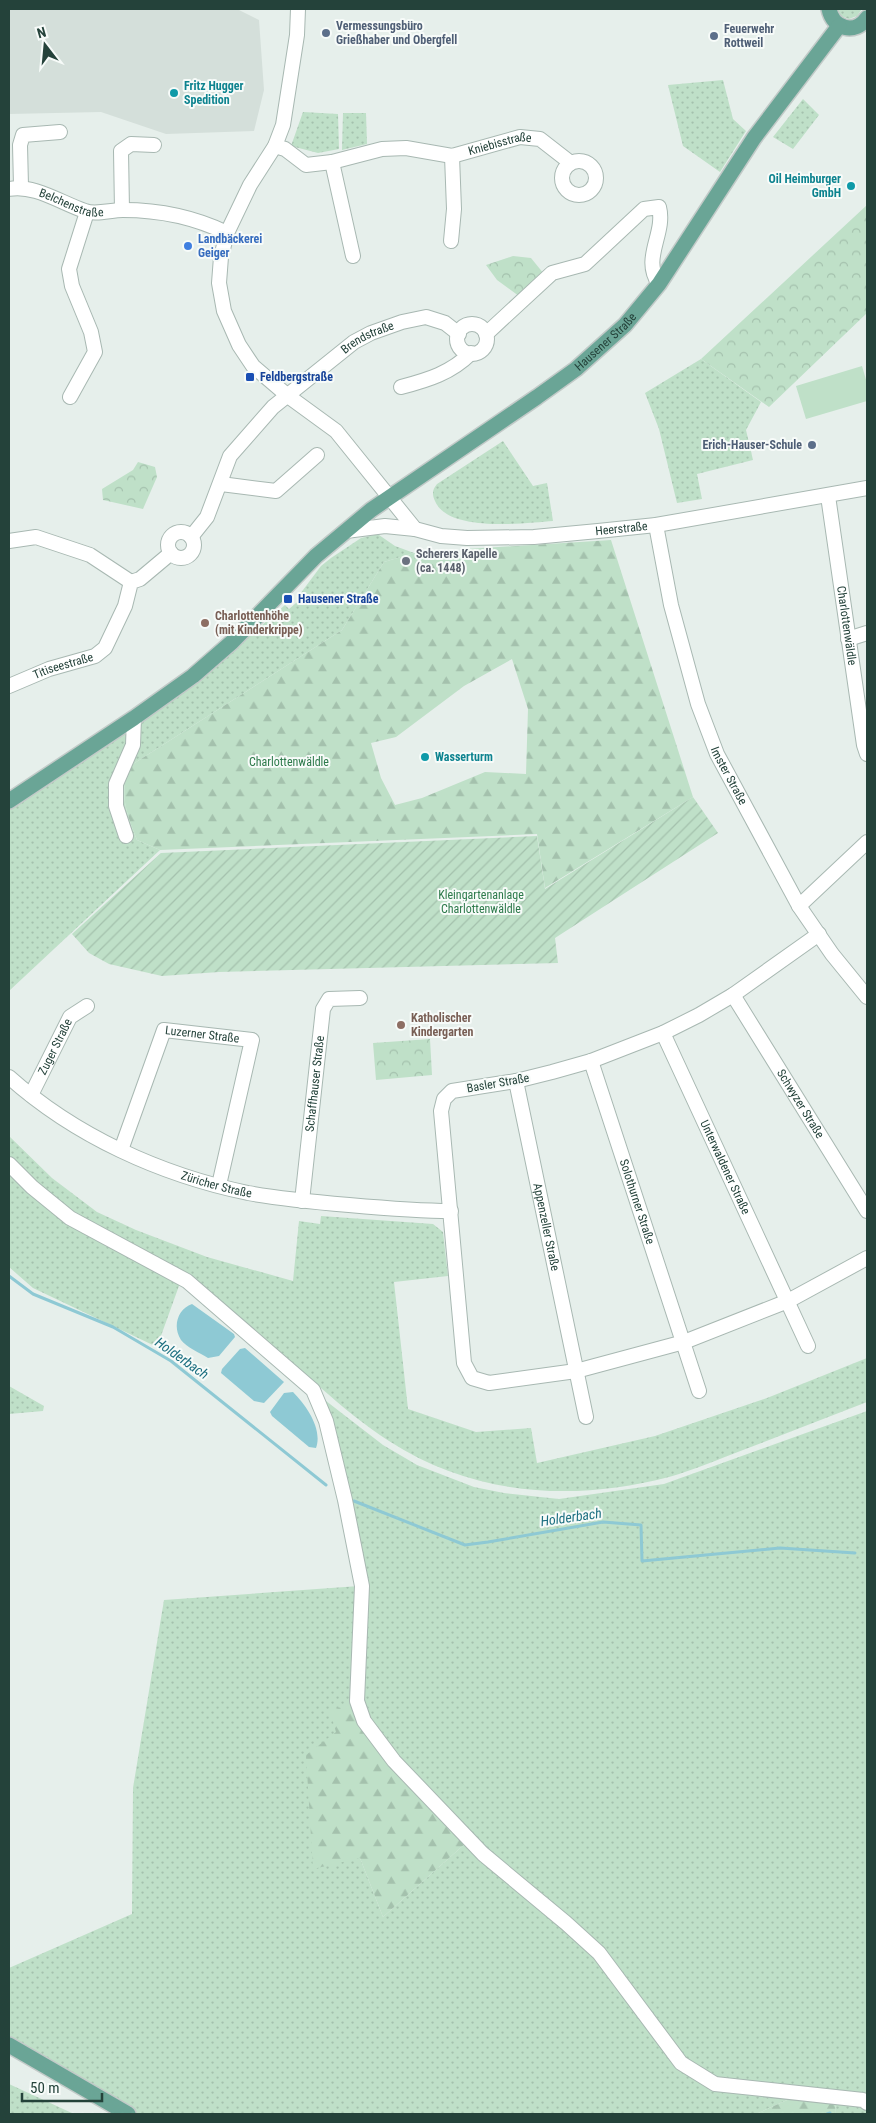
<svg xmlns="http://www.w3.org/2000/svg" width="876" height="2123" font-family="'Roboto Condensed',sans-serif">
<defs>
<pattern id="grass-dots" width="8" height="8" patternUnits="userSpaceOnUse" patternTransform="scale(1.25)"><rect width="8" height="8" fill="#bfe0c8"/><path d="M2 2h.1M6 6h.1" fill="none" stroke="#a4c1ad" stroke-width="1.8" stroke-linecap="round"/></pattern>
<pattern id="forest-firs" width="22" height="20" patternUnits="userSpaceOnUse" patternTransform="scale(1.25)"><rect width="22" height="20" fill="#bfe0c8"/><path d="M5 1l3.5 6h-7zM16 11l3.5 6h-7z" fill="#a4c1ad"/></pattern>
<pattern id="park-crowns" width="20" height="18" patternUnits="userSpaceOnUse" patternTransform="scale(1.25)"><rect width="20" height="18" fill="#bfe0c8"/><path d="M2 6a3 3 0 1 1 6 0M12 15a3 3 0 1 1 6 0" fill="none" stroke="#a4c1ad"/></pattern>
<pattern id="garden-furrows" width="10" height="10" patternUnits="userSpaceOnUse" patternTransform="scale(1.25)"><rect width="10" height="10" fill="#bfe0c8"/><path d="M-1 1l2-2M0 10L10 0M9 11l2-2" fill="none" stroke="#a4c1ad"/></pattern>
</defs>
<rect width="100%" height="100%" fill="#e6efeb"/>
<!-- built -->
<path fill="#d4dfda" d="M9 9H237L259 20 264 90 254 131 166 134 101 112 9 114Z"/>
<!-- grass -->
<path fill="url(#grass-dots)" d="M836 9H862L857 16 849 19 841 16Z
M723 80 733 119 746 131 720 172 683 146 668 85Z
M803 99 819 115 793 149 773 137Z
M303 112 338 114 339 149 318 153 291 146Z
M343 113H366L367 144 342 150Z
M701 359 761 402 746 430 753 460 697 474 702 499 677 503 659 429 645 393Z
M503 441 533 486 547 483 553 521C526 523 448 533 435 501 432 494 432 490 437 484Z
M374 535H379L395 546 414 553 384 562 342 630 130 766C118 794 127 814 137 840L160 850 9 991V809L192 686 285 605 289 609 303 597 300 594 321 566 331 558 361 538Z
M9 1136 52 1178 97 1212 136 1230 207 1257 293 1281 299 1221 320 1224 321 1216 433 1224 443 1232 448 1276 394 1282 408 1409 476 1432 531 1428 537 1463 655 1436 767 1398 867 1358V1402C826 1418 785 1434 743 1450 719 1459 694 1470 669 1477 573 1502 474 1496 389 1441 333 1405 288 1353 232 1315 157 1264 68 1226 9 1156Z
M9 1168 30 1190 180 1283 157 1347 33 1288 9 1267Z
M9 1386 44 1406 43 1411 9 1414Z
M317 1394 383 1445 417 1465 474 1487 504 1493 559 1499 664 1484 867 1411V2100L717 2081 683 2062 601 1951 485 1852 395 1758 360 1702 364 1586Z
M359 1586 355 1702 336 1732 360 1858 383 1917 467 1842 598 1955 679 2065 714 2087 796 2096 756 2114H127L9 2046V1968L132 1914 133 1788 164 1600Z
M9 2084 74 2114H9Z
M836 2100 867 2106V2114H835Z"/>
<!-- forest -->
<path fill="url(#forest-firs)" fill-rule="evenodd" d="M611 540 693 797 545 888 537 834 160 850 137 840C127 814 118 794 130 766L342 630 384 562 414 553 449 555 466 549ZM512 659 528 709 526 774 485 772 422 798 395 805 381 778 371 743 396 737 464 686Z
M355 1702 467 1842 383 1917 360 1858 313 1869 306 1755 336 1732 330 1711Z
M796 2096 836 2100 835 2114H756Z"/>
<!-- park -->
<path fill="url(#park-crowns)" d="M867 205V313L769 407 701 359Z
M513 256 531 258 544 274 523 299 497 280 486 265Z
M138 462 155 467 157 477 143 509 103 500 102 489 133 470Z
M430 1039 432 1075 376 1080 373 1043Z"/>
<!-- garden -->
<path fill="url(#garden-furrows)" d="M693 797 718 833 555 938 558 963 219 972 162 976 109 964 89 953 72 934 161 853 537 836 545 889Z"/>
<!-- pitch -->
<path fill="#bfe0c8" d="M862 366 867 383V401L806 419 796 386Z"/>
<!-- water -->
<path fill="#8ec9d4" d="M192 1304 234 1334 235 1337 219 1356 208 1358C200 1353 186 1347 181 1340 172 1326 178 1309 192 1304Z
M245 1348 284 1382 264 1403 254 1401 221 1373 222 1369 240 1349Z
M293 1392C306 1405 323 1429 316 1448L309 1447 272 1416 270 1412 284 1393Z"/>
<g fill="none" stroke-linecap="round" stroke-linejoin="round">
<!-- stream -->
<path stroke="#8ec9d4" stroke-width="3" d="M9 1276 33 1294 113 1327 171 1361 326 1485
M354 1501 465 1545 488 1542 603 1522 641 1525 642 1561 780 1548 855 1553
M827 2114 830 2113"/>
<defs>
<g id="minor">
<path id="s1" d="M298 9 297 35 283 125 275 146 250 185 227 233 221 257 219 283 224 311 239 345 253 366 288 396 336 431 415 529 441 536 467 538 534 537 598 531 656 525 867 488"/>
<path id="s2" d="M275 146 285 149 306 165 332 162 382 149 406 148 452 156 520 137 540 139 567 160 569 164"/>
<circle cx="579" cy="178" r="17"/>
<path d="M332 162 353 256"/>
<path d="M21 186 20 145 23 135 60 132"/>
<path id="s3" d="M9 189C34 184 61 203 85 211 95 215 111 210 123 210 159 210 194 217 227 233"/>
<path d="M122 210 121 151 131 144 154 145"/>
<path d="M451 241 454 209 452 156"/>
<circle cx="472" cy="339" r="15"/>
<path d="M486 334 552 273 585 264 644 209 659 207C666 234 641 258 659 284"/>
<path d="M401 387C428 380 451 373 471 353"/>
<path d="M70 397 95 352 91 332 72 286 69 269 87 212"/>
<path d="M221 484 276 491 317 455"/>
<path id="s4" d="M828 496 864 745 867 754"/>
<path id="s5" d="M656 525 671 605 698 704 717 754 799 906 832 954 867 997"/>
<path d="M346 531 385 526 415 529"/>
<circle cx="181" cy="545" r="13"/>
<path id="s6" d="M191 537 207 517 230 456 273 407 354 342 371 333 402 322 426 317 445 323 459 334"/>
<path d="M9 541 36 537 90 555 131 582"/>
<path d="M848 639 867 633"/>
<path id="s7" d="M9 686 49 669 95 656 105 648 125 606 131 582 140 579 171 553"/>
<path d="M126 836 116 806V784L133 745 134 718"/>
<path d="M799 906 867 842"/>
<path d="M819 934 733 995 699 1015 663 1033 591 1061 552 1072 516 1081 452 1091 444 1099 441 1111 464 1363 472 1378 489 1383 576 1371 684 1342 788 1301 867 1258"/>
<path id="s8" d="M733 995 867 1211"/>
<path id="s9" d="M663 1033 808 1346"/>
<path id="s10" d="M591 1061 699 1391"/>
<path id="s11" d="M9 1077C75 1136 161 1175 248 1193 281 1199 315 1202 349 1205 383 1208 417 1211 451 1211"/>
<path id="s12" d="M516 1081 586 1417"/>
<path id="s13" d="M31 1095 70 1017 87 1006"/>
<path id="s14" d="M121 1150 164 1030 252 1040 219 1185"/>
<path d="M9 1164 32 1187 70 1218 187 1281 313 1390 326 1421 345 1500 362 1586 357 1701 364 1721 394 1761 483 1854 566 1923 599 1953 681 2063 715 2084 863 2100 867 2103"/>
<path id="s15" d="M302 1201 323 1009 329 999 360 998"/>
</g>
<g id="major">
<path d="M829 9C833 29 855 35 867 18"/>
<path id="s16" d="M9 801 134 718 193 676 232 642 316 556 371 510 537 397 576 369 625 325 659 284 754 138 839 26"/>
<path d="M9 2045 128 2114"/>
</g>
</defs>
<!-- minor casing -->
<use href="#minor" stroke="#a8b8b2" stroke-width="16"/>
<!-- major casing -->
<use href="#major" stroke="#c2cac8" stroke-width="18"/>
<!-- minor -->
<use href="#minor" stroke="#fff" stroke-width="14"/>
<!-- major -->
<use href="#major" stroke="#6aa596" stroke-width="15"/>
</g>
<!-- markers -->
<g fill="#5c6f8a" stroke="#f7fbf9" stroke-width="2">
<circle cx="326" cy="33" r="5"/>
<circle cx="714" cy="36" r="5"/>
<circle cx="812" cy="445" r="5"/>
</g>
<g fill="#0f9aa8" stroke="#f7fbf9" stroke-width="2">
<circle cx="174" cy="93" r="5"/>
<circle cx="851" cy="186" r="5"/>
<circle cx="425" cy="757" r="5"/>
</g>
<circle fill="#3f7fe0" stroke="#f7fbf9" stroke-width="2" cx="188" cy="246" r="5"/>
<g fill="#1a4fb4" stroke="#f7fbf9" stroke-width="2">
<rect x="245" y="372" width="10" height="10" rx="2.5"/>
<rect x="283" y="594" width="10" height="10" rx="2.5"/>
</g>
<circle fill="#6b7280" stroke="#f7fbf9" stroke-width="2" cx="406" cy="561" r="5"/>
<g fill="#8d6e63" stroke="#f7fbf9" stroke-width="2">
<circle cx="205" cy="623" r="5"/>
<circle cx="401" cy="1025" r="5"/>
</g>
<g text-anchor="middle" stroke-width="4" stroke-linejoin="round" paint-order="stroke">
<!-- service labels -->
<g font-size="12" font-weight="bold" fill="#4e5e75" stroke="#f7fbf9" text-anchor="start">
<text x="336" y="30">Vermessungsbüro<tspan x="336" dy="14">Grießhaber und Obergfell</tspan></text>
<text x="724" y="33">Feuerwehr<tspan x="724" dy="14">Rottweil</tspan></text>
<text x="802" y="449" text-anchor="end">Erich-Hauser-Schule</text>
</g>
<!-- culture labels -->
<g font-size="12" font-weight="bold" fill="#0d838f" stroke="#f7fbf9" text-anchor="start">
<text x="184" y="90">Fritz Hugger<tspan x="184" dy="14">Spedition</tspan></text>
<text x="841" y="183" text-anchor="end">Oil Heimburger<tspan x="841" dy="14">GmbH</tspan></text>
<text x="435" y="761">Wasserturm</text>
</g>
<!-- street labels -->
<g font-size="12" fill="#24423a" stroke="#f7fbf9">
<text dy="4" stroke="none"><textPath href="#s2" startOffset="235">Kniebisstraße</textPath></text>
<text dy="4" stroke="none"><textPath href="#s3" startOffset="65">Belchenstraße</textPath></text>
<text dy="4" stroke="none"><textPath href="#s6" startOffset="274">Brendstraße</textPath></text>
<text dy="4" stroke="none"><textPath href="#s16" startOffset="755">Hausener Straße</textPath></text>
<text dy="4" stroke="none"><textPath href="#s1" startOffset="820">Heerstraße</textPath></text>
<text dy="4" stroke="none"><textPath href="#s4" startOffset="131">Charlottenwäldle</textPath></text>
<text dy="4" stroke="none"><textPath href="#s7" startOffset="58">Titiseestraße</textPath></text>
<text dy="4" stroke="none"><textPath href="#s5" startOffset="262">Imster Straße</textPath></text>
<text dy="4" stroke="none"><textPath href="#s14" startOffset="166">Luzerner Straße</textPath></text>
<text dy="4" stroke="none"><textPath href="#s13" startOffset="54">Zuger Straße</textPath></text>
<text transform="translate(498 1083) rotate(-10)" y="4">Basler Straße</text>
<text dy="4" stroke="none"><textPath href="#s15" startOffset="118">Schaffhauser Straße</textPath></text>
<text dy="4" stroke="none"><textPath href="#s8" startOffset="128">Schwyzer Straße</textPath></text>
<text dy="4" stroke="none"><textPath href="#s9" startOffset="148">Unterwaldener Straße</textPath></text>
<text dy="4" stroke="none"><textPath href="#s11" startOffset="236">Züricher Straße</textPath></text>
<text dy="4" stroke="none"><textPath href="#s10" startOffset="148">Solothurner Straße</textPath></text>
<text dy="4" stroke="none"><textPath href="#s12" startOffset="149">Appenzeller Straße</textPath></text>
</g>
<!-- shop labels -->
<g font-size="12" font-weight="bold" fill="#366cbe" stroke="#f7fbf9" text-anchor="start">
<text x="198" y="243">Landbäckerei<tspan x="198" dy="14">Geiger</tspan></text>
</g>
<!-- transit labels -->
<g font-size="12" font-weight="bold" fill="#164399" stroke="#f7fbf9" text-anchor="start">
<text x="260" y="381">Feldbergstraße</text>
<text x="298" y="603">Hausener Straße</text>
</g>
<!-- worship labels -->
<g font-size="12" font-weight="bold" fill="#5b616d" stroke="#f7fbf9" text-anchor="start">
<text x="416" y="558">Scherers Kapelle<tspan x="416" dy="14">(ca. 1448)</tspan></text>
</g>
<!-- education labels -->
<g font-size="12" font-weight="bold" fill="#785e54" stroke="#f7fbf9" text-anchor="start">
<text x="215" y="620">Charlottenhöhe<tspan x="215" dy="14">(mit Kinderkrippe)</tspan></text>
<text x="411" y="1022">Katholischer<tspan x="411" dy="14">Kindergarten</tspan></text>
</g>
<!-- park labels -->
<g font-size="12" fill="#2d7a4b" stroke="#f7fbf9">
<text x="289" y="766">Charlottenwäldle</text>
<text x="481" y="899">Kleingartenanlage<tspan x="481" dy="14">Charlottenwäldle</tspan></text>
</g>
<!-- water labels -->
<g font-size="14" font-style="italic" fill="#1c6f80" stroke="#f7fbf9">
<text transform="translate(182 1358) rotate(35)" y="5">Holderbach</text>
<text transform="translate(571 1517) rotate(-8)" y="5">Holderbach</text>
</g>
</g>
<!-- border -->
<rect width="876" height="2123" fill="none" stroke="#24423a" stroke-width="20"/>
<!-- north arrow -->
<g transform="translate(45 45) rotate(344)" stroke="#f7fbf9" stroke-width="4" paint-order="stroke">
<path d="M0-4L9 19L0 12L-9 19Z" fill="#24423a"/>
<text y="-8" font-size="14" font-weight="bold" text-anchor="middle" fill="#24423a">N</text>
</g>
<!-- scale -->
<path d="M22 2093v8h80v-8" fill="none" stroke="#24423a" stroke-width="2.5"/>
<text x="30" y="2093" font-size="15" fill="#24423a" stroke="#f7fbf9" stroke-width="4" paint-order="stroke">50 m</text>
</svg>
